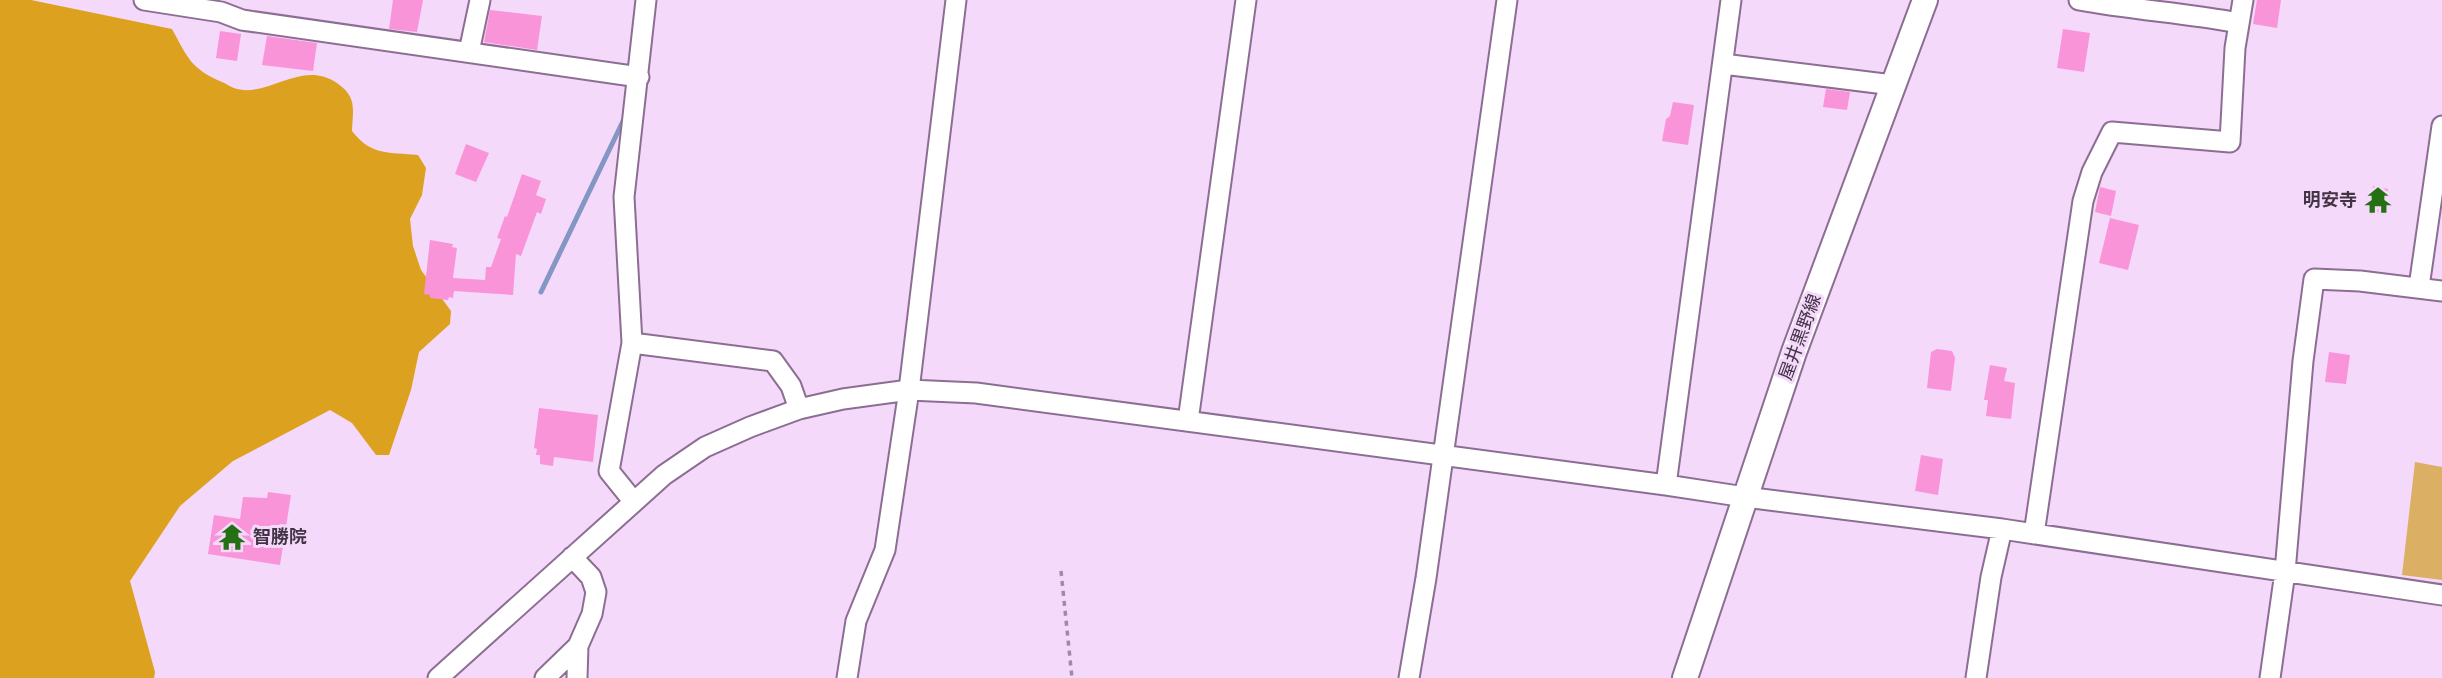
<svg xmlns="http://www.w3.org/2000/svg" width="2442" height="678" font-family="'PT Serif','Noto Sans JP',serif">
<rect width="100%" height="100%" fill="#f5d9fb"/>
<!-- green -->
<path fill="#dbb064" d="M2415 462 2442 467V580L2402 575Z"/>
<!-- forest -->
<path fill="#dca11f" d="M0 0H31L172 29C188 58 190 68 222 82 227 84 232 88 237 89 269 97 302 59 337 83 357 97 353 108 352 131 371 156 389 152 418 155L426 168 422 195 410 219 413 246 421 270 451 311 450 324 419 352 411 390 389 455H376L352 423 330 410 233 461 180 506 130 581 155 672 154 678H0Z"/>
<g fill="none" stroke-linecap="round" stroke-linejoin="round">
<!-- stream -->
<path stroke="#8497c4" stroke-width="5" d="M541 292 625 117"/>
</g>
<!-- building -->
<path fill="#f994d8" d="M393 0H423L417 32 389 29Z
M2257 0H2281L2277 28 2253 24Z
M490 10 542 16 537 50 484 42Z
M2063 29 2090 33 2084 72 2057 68Z
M220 31 241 34 237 61 216 58Z
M267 36 317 43 313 71 262 65Z
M1826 89 1850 92 1847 110 1823 107Z
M1673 102 1694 105 1688 145 1662 141 1666 119 1670 116Z
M466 144 489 153 476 182 455 174Z
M522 174 541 181 536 195 546 199 541 214 537 212 521 256 516 254 513 295 454 291 453 298 449 297 448 300 430 298V295L424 294 430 240 453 244 452 247 457 248 453 278 485 280 486 267H491L501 239 497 238 505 216 507 217Z
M2373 186 2388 189 2384 213 2369 211Z
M2100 187 2116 191 2111 216 2095 212Z
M2110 218 2139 225 2128 270 2099 263Z
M1937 349 1952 351 1955 358 1951 391 1927 388 1931 352Z
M2329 352 2350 355 2346 384 2325 382Z
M1990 365 2007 368 2004 381 2015 383 2011 419 1986 416 1988 400H1984Z
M539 408 598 415 593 462 554 457 553 466 540 464V455H536L537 449 534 448Z
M1921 455 1943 459 1938 495 1915 491Z
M268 492 291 495 280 565 208 554 214 515 240 519 243 497 267 498Z"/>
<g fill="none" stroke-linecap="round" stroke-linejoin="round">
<defs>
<path id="minor" d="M144 0 221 12 242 20 639 77
M2079 0C2133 10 2186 13 2239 23
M469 52 480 0
M1723 64 1893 85
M2419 287 2442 126
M632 343 624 197 646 0
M1188 421 1246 0
M1666 485 1731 0
M634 502 609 471 632 343 773 361 791 386 799 409
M2034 534 2083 201 2092 172 2112 132 2230 142 2235 48 2243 0
M438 678 664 475 705 447 750 427 799 409 843 399 909 390 976 393 1666 485 1745 497 2002 529 2442 595
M545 678 578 646 592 614 596 592 591 577 572 557
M577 678 578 646
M847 678 856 621 885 550 909 390 956 0
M1409 678 1426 578 1507 0
M1976 678 1991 577 2002 529
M2270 678 2285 572 2303 361 2314 279 2360 281 2442 291"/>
<path id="major" d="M1685 678 1794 352 1925 0"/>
</defs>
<!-- minor casing -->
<use href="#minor" stroke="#8c6e93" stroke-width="23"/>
<!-- major casing -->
<use href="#major" stroke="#8c6e93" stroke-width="28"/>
<!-- path -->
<path stroke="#9f8aa4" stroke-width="3.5" stroke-dasharray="5 5" stroke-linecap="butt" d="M1061 571 1072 678"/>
<!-- minor -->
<use href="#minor" stroke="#fff" stroke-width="19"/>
<!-- major -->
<use href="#major" stroke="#fff" stroke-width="24"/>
</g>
<!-- icons -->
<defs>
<symbol id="temple-bare" viewBox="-9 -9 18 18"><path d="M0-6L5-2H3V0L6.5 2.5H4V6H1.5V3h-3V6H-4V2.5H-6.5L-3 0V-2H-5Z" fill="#257014" stroke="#f5d9fb" stroke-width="2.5" paint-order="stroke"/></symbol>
</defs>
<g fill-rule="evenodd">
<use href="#temple-bare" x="2359" y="181" width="38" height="38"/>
<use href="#temple-bare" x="213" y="518" width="38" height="38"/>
</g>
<g text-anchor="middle" stroke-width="6" stroke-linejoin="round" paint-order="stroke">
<!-- poi labels -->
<g font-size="18" font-weight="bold" fill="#423445" stroke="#f5d9fb" text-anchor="end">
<text x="2357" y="206">明安寺</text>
<text x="253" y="543" text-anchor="start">智勝院</text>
</g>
<!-- street labels -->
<g font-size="18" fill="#423445" stroke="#f5d9fb">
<text transform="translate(1800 337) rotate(-70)" y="6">屋井黒野線</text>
</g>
</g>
</svg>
